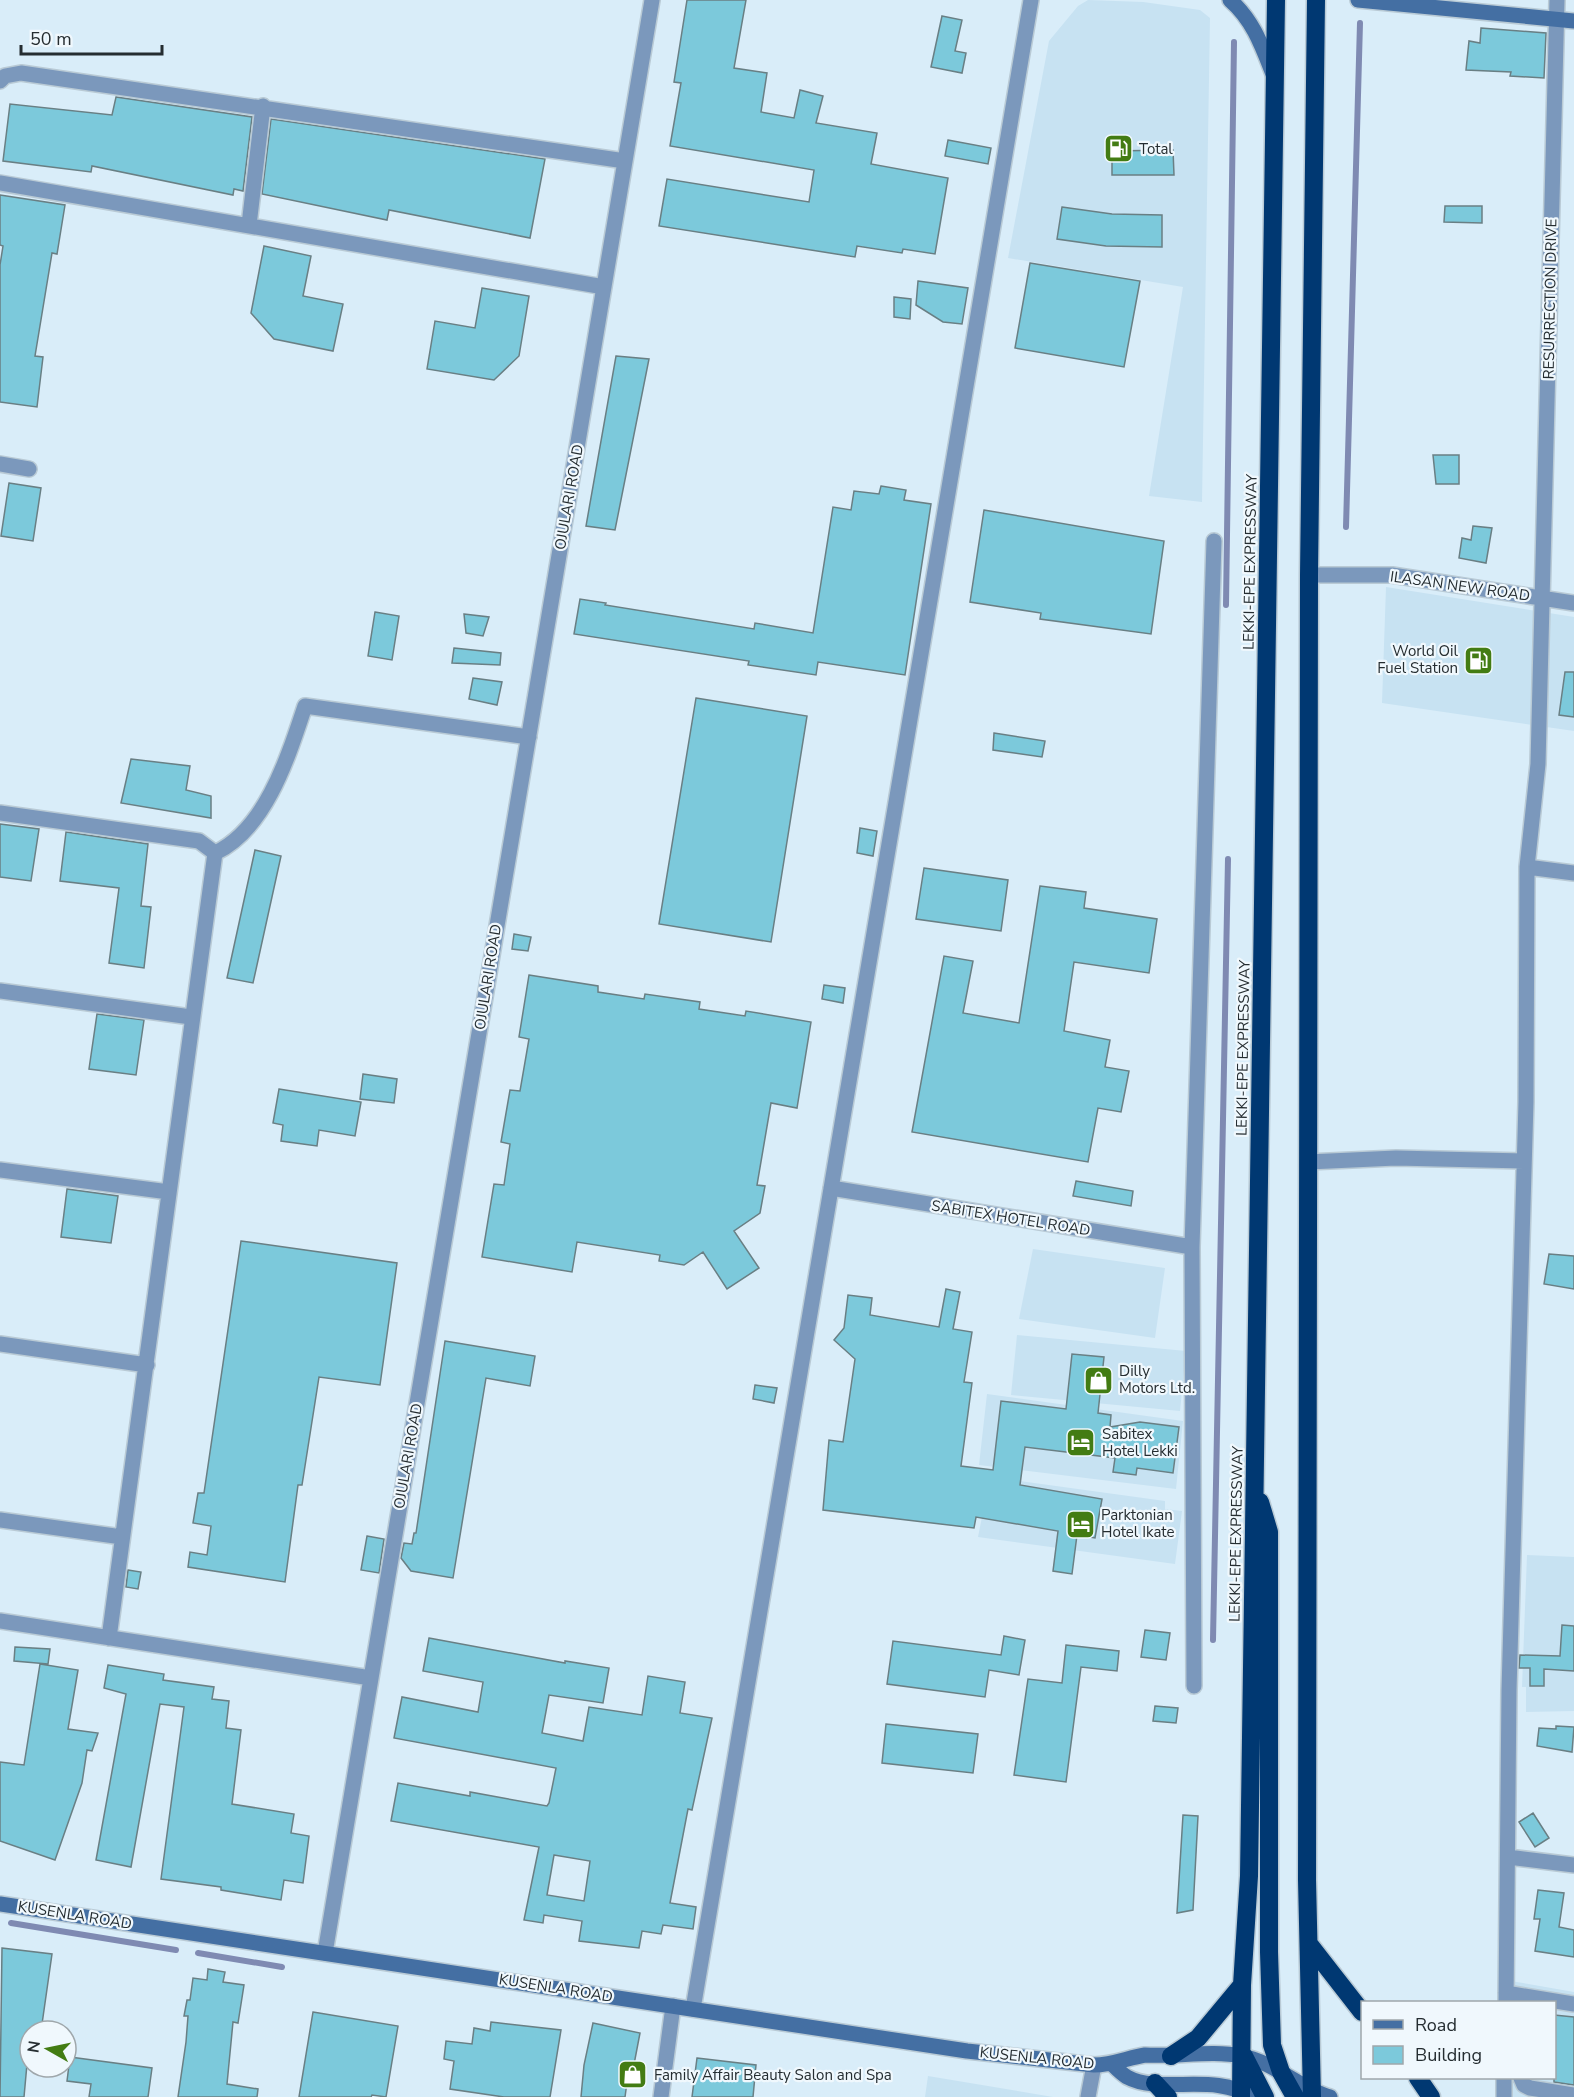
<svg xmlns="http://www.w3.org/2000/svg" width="1574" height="2097" font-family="'Nunito Sans',sans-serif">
<rect width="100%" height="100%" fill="#d9edf9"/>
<!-- built -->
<path fill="#c7e2f2" d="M1088 0 1143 2 1200 10 1210 18 1202 502 1149 496 1183 287 1008 258 1049 41 1078 6Z
M1386 587 1574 617V731L1382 703Z
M1033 1249 1165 1268 1155 1338 1019 1319Z
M1017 1335 1186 1351 1180 1411 1011 1395Z
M987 1394 1183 1421 1176 1489 979 1465Z
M990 1477 1165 1501V1509L1182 1511 1175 1564 978 1537Z
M1527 1555 1574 1557V1711L1526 1712V1687H1522Z
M1511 1981 1574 1992V2097H1507L1508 2078H1554V2002H1510Z
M928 2076 1053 2097H925Z"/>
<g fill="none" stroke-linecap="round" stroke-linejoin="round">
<!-- stream -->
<path stroke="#7f8ab2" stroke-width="6" d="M1346 527 1360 23
M1226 605 1234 42
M1213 1640 1228 859
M11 1923 176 1950
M198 1953 282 1967"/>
</g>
<!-- building -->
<path fill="#7cc9db" stroke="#697f84" stroke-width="1.5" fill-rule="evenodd" d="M687 0H746L734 68 767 73 761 112 794 118 800 90 823 96 816 123 877 133 871 164 948 178 935 254 903 249 902 253 857 246 855 257 659 226 667 179 809 202 814 170 670 146 681 83 674 82Z
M942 16 962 20 955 51 966 53 962 73 931 67Z
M1481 28 1546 33 1544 78 1510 76 1511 72 1466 70 1469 41 1480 43Z
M116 97 252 117 243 191 234 189 233 195 92 166 91 172 3 161 10 104 112 115Z
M271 119 545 159 530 238 389 210 387 220 262 194Z
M948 140 991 148 988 164 945 156Z
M1173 150 1174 175H1112V151Z
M0 195 65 205 57 254 52 253 35 356 43 357 37 407 0 402V265L3 246 0 245Z
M1445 206H1482V223L1444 222Z
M1062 207 1112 214 1162 215V247L1106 246 1057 239Z
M264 246 311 256 303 296 343 304 333 351 274 339 251 313Z
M1030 263 1140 281 1124 367 1015 348Z
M918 281 968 288 962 324 943 322 916 305Z
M482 288 529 296 519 356 494 380 427 369 435 321 475 328Z
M894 297 911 299 910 319 894 317Z
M616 356 649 359 615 530 586 526Z
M1433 455H1459V484H1436Z
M9 483 41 488 33 541 1 536Z
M881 486 906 490 904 500 931 504 905 675 818 662 816 675 748 665 749 661 574 634 580 599 606 603 605 605 754 629 755 623 813 633 833 507 851 510 854 491 879 494Z
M984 510 1164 541 1151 634 1040 619 1041 613 970 602Z
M1473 526 1492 528 1486 563 1459 558 1462 538 1471 540Z
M375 612 399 616 392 660 368 656Z
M464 614 489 617 483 636 466 633Z
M454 648 501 653 500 665 452 663Z
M1565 672H1574V717L1559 715Z
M473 678 502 682 497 705 469 699Z
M696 698 807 716 771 942 659 924Z
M994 733 1045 741 1042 757 993 750Z
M131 759 190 766 186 790 211 796V818L121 803Z
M0 824 39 829 31 881 0 877Z
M860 828 877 831 873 856 857 853Z
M66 832 148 844 141 906 151 907 144 968 109 963 119 888 60 881Z
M255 850 281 856 253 983 227 978Z
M924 868 1008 880 1001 931 916 919Z
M1040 886 1086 892 1084 908 1157 919 1149 973 1074 962 1064 1031 1110 1040 1105 1067 1129 1071 1121 1112 1098 1108 1088 1162 912 1132 944 956 973 961 963 1013 1019 1023Z
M514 934 531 937 528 951 512 949Z
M529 975 598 986V992L644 999 645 994 700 1002 699 1009 745 1016 746 1011 811 1022 797 1108 771 1103 757 1185 765 1186 760 1213 734 1231 759 1268 727 1289 703 1252 684 1265 659 1261 660 1255 577 1242 572 1272 482 1257 494 1184 504 1185 510 1144 501 1142 510 1090 520 1091 529 1039 519 1037Z
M824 985 845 988 843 1003 822 999Z
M97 1014 144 1020 136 1075 89 1069Z
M363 1074 397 1079 394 1103 360 1099Z
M279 1089 361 1102 355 1136 319 1130 317 1146 281 1141 283 1125 273 1123Z
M1076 1181 1133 1191 1131 1206 1073 1196Z
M67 1189 118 1196 111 1243 61 1237Z
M241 1241 397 1263 380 1385 319 1377 302 1485H298L285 1582 188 1567 190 1552 207 1555 211 1526 193 1523 198 1493H204Z
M1549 1254 1574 1256V1289L1544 1284Z
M946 1289 960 1292 953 1329 972 1332 964 1382 972 1383 961 1466 993 1470 1001 1401 1066 1409 1072 1354 1104 1357 1098 1413 1111 1415 1110 1427 1140 1422 1179 1427 1173 1473 1137 1468 1136 1475 1113 1472 1115 1458 1025 1447 1020 1485 1102 1499 1095 1538 1077 1535 1072 1574 1053 1571 1058 1531 976 1517 974 1528 823 1510 829 1440 843 1442 855 1359 834 1340 844 1328 848 1295 872 1298 870 1315 939 1327Z
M445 1341 535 1356 530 1386 486 1378 453 1578 411 1571 401 1558 404 1543 412 1544 414 1533H416Z
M755 1385 777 1388 774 1403 753 1399Z
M367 1536 384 1539 379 1573 361 1570Z
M128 1570 141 1572 138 1589 126 1587Z
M1562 1625 1574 1626V1671L1544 1669V1686H1530V1668H1519L1520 1655 1560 1656Z
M1145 1630 1170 1633 1166 1660 1141 1657Z
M1004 1636 1025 1640 1019 1675 989 1670 985 1697 887 1684 893 1641 1001 1655Z
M429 1638 565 1663V1661L609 1668 603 1703 549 1695 542 1733 583 1741 589 1707 642 1715 648 1676 685 1682 680 1713 712 1718 692 1810 688 1809 670 1903 696 1907 693 1929 663 1925 661 1934 642 1931 639 1948 579 1941 582 1921 544 1915 543 1923 524 1920 539 1847 391 1821 398 1783 470 1796V1792L547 1806 549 1803 556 1768 394 1738 402 1697 478 1712 483 1682 423 1671ZM554 1855 590 1861 584 1901 547 1895Z
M1066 1645 1119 1651 1117 1671 1081 1667 1066 1782 1014 1775 1028 1679 1062 1683Z
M15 1647 50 1649 48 1664 14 1661Z
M40 1664 78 1670 68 1729 98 1733 92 1751 87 1750 82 1783 55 1860 0 1841V1762L24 1765Z
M108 1665 164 1674 163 1680 214 1687 212 1699 229 1701 226 1728 241 1730 232 1804 294 1814 291 1833 309 1836 303 1883 284 1880 281 1900 221 1890V1887L161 1879 184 1707 160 1704 131 1867 96 1860 126 1694 104 1688Z
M1155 1706 1178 1708 1176 1723 1153 1721Z
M886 1724 978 1734 973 1773 882 1763Z
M1556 1726 1574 1727 1572 1752 1537 1746 1539 1728 1556 1729Z
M1533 1813 1549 1838 1535 1847 1519 1822Z
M1183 1815 1198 1816 1193 1910 1177 1913Z
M1538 1890 1564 1893 1559 1927 1574 1930V1957L1535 1951 1540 1919H1534Z
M2 1948 52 1954 41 2031H30L24 2097H0Z
M208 1969 225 1972 223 1982 244 1985 238 2023 233 2022 227 2084 258 2089 257 2097H178L186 2042 188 2016H184L187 2000H190L193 1978 207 1980Z
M313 2012 398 2026 386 2097 372 2095 371 2097H299Z
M1554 2015 1574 2017V2085L1554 2082Z
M491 2022 561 2030 550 2097H504L450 2089 454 2061 444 2059 446 2041 472 2044 474 2028 490 2031Z
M593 2023 640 2033 632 2075H628L625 2097H581L584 2065Z
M70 2057 152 2068 148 2097H89L91 2084 67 2081Z
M697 2058 756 2065 753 2097H692Z"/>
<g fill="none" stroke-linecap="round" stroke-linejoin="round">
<defs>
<path id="street" d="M0 81 5 76 21 73 625 161
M0 183 604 287
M249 225 263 106
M0 464 29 469
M1309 575H1392L1574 603
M0 813 199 841 215 853
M1527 867 1574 873
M0 991 191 1017
M1308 1162 1396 1158 1524 1161
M0 1170 169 1192
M831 1188 1192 1247
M0 1344 147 1365
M0 1520 122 1537
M0 1621 371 1678
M109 1638 215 853C266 829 288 757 305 706L529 737
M1194 1686 1192 1247 1214 541
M1508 1857 1574 1865
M325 1953 652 0
M1506 1993 1574 2004
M1506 2002 1509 1690 1526 1102 1527 867 1538 764 1557 0
M693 2009 1031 0
M1521 2078 1524 2085 1530 2088 1574 2095
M661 2097 673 2006
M1088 2097 1094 2065
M1504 2097V2078"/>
<path id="secondary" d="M1230 0C1253 20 1262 46 1273 74
M1358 0 1574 21
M0 1904 967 2051 1094 2065C1113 2065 1127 2058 1145 2055 1177 2057 1211 2050 1242 2056 1274 2062 1299 2088 1330 2097
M1113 2065C1117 2069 1122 2074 1127 2077 1160 2095 1215 2072 1251 2097"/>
<path id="highway" d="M1260 1502 1269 1532V1952L1272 2045 1281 2072 1295 2097
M1309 1944 1362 2012
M1171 2056 1198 2038 1242 1985
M1244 2056 1265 2097
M1418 2078 1431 2097
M1155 2083 1168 2097
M1241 2097 1242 1985 1249 1876 1276 0
M1312 2097 1307 1880 1309 575 1316 0"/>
</defs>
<!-- street casing -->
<use href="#street" stroke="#b9cad5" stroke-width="18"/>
<!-- secondary casing -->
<use href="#secondary" stroke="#b9cad5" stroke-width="18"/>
<!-- highway casing -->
<use href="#highway" stroke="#b9cad5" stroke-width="21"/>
<!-- street -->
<use href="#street" stroke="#7b98bc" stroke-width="15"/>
<!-- secondary -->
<use href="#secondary" stroke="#446fa3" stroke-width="15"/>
<!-- highway -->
<use href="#highway" stroke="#003872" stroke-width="18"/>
</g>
<!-- icons -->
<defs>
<symbol id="fuel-square" viewBox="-11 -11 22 22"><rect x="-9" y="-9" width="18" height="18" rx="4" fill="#437c13" stroke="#f0f8fd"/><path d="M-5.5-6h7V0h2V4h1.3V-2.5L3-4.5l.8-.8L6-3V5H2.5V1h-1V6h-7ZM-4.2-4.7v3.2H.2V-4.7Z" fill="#fff"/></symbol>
<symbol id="shop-square" viewBox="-11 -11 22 22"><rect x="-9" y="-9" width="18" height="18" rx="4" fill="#437c13" stroke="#f0f8fd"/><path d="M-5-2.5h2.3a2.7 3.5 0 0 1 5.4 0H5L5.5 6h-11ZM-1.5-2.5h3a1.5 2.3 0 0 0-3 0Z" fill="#fff"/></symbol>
<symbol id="hotel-square" viewBox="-11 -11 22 22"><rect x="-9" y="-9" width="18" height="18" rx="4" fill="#437c13" stroke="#f0f8fd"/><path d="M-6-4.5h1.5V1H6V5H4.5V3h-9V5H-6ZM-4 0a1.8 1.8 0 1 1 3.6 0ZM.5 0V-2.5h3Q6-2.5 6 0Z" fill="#fff"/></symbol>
</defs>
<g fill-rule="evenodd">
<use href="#fuel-square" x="1102" y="132" width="33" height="33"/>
<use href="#fuel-square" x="1462" y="644" width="33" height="33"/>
<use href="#shop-square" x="1082" y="1364" width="33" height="33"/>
<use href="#hotel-square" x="1064" y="1426" width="33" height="33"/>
<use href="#hotel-square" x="1064" y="1508" width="33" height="33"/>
<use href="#shop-square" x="616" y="2058" width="33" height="33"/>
</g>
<g text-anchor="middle" stroke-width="4.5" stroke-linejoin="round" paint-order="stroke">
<!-- poi labels -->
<g font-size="15" fill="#252d31" stroke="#f0f8fd" text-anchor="start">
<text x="1139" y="154">Total</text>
<text x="1458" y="656" text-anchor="end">World Oil<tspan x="1458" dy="17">Fuel Station</tspan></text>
<text x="1119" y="1376">Dilly<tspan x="1119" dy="17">Motors Ltd.</tspan></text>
<text x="1102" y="1439">Sabitex<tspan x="1102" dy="17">Hotel Lekki</tspan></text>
<text x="1101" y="1520">Parktonian<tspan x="1101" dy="17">Hotel Ikate</tspan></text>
<text x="654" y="2080">Family Affair Beauty Salon and Spa</text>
</g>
<!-- street labels -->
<g font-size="15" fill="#252d31" stroke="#f0f8fd">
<text transform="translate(1550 299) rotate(-89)" y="5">RESURRECTION DRIVE</text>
<text transform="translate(569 497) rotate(-80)" y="5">OJULARI ROAD</text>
<text transform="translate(1250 562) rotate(-89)" y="5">LEKKI-EPE EXPRESSWAY</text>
<text transform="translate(1460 586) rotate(8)" y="5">ILASAN NEW ROAD</text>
<text transform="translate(488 977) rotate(-81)" y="5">OJULARI ROAD</text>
<text transform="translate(1243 1048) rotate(-89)" y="5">LEKKI-EPE EXPRESSWAY</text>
<text transform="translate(1011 1218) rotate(9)" y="5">SABITEX HOTEL ROAD</text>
<text transform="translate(408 1456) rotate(-80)" y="5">OJULARI ROAD</text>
<text transform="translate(1236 1534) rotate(-89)" y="5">LEKKI-EPE EXPRESSWAY</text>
<text transform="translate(75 1915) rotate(9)" y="5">KUSENLA ROAD</text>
<text transform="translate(556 1988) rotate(9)" y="5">KUSENLA ROAD</text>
<text transform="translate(1037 2058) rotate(6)" y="5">KUSENLA ROAD</text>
</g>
</g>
<!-- legend -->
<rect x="1361" y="2001" width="195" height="78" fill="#f0f8fd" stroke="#9fa7ab" stroke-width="1.5"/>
<rect x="1373" y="2020" width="30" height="9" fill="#446fa3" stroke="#9fa7ab" stroke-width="1.5"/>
<text x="1415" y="2031" font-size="18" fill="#252d31">Road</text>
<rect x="1373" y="2046" width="30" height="18" fill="#7cc9db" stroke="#9fa7ab" stroke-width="1.5"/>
<text x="1415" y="2061" font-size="18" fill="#252d31">Building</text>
<!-- north arrow -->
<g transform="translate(48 2049) rotate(279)"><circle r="28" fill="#f0f8fd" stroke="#9fa7ab" stroke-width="1.5"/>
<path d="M0-4.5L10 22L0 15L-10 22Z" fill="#437c13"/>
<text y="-9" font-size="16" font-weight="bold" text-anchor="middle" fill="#252d31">N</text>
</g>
<!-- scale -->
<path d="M21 45v9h141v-9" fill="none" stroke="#252d31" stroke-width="3"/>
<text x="30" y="45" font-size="18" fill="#252d31" stroke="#f0f8fd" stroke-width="4.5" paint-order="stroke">50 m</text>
</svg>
